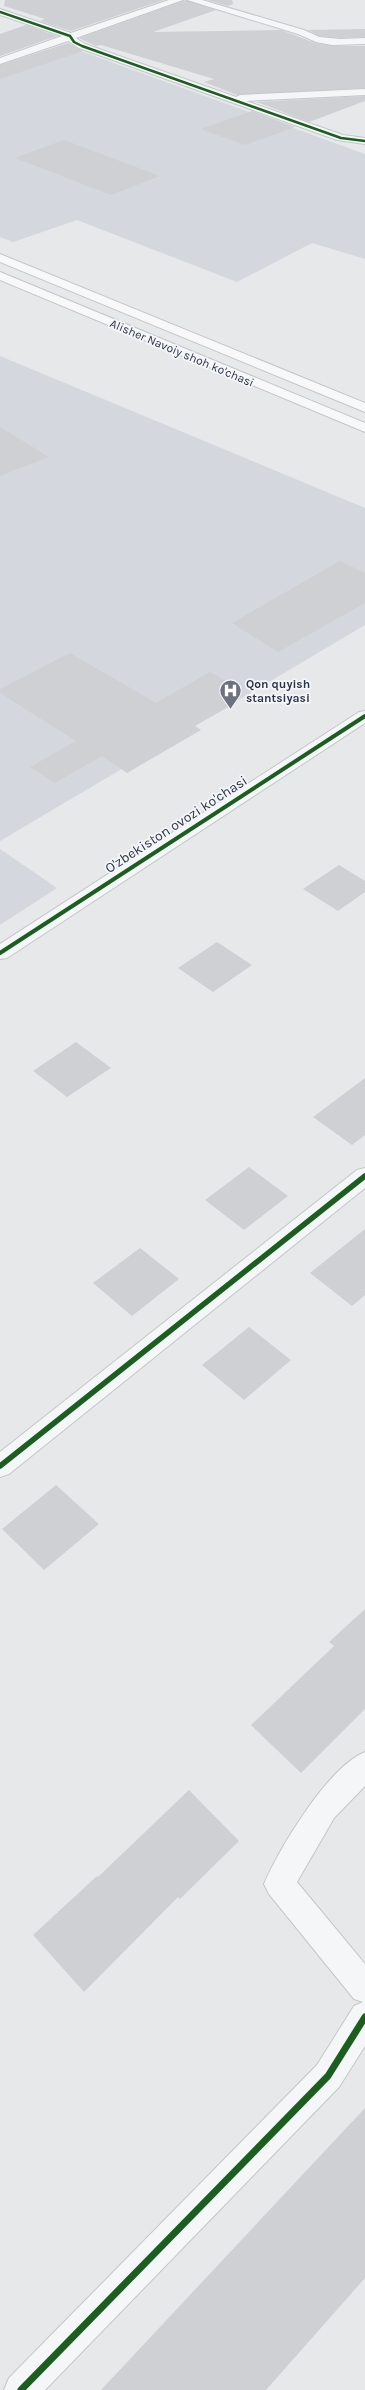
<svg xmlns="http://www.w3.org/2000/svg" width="365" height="2390" font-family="Karla,sans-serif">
<rect width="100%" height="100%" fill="#e6e8ea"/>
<!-- built -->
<path fill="#d4d7dd" d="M64 45 365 154V259L312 243 237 282 77 220 13 242 0 237V66Z
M0 356 365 508V625L0 841Z
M0 849 57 888 0 925Z"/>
<!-- building -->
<path fill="#ced0d3" d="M5 0H164L71 31 40 21 45 19 4 6Z
M186 0 216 10 153 32 281 30 315 43 332 46H365V88L237 95 204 82 214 79 101 45 96 46 79 38Z
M207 0H232L233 4 228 6Z
M26 25 57 36 0 56V34Z
M365 29V37L340 38 319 36 308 30Z
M68 43 83 51 0 79V65Z
M365 96V101L309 122 257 102Z
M252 111 295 127 245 145 201 129Z
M64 140 160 176 111 195 15 158Z
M0 427 49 457 0 476Z
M340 561 365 573V603L278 652 232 623Z
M70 653 156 703 210 672 237 687V702L195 726 201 730 127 773 102 756 55 783 30 767 76 741 0 693V689Z
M339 865 365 881V892L338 911 303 889Z
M217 942 252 965 213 992 178 968Z
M76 1042 111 1068 67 1097 33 1071Z
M365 1078V1135L352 1145 313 1117Z
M249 1167 288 1196 244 1230 205 1200Z
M365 1229V1295L352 1306 310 1273Z
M140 1248 179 1279 132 1316 93 1283Z
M249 1327 291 1360 244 1400 202 1365Z
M56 1485 99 1524 44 1570 2 1529Z
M365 1609V1709L301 1773 251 1725 334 1646 329 1642Z
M189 1790 239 1841 180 1899 178 1897 84 1992 33 1935 97 1876 98 1877Z
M365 2108V2278L266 2390H101Z"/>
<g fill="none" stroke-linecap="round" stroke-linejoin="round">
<defs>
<path id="minor" d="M169 0H183L76 38 85 44 236 97 240 95 365 89V95L246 101 343 135 365 138V144L337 140 79 48 68 41 0 64V58L62 36 0 15V9L71 33Z
M187 0H202L304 30 319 37 340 39 365 38V44L332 45 316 42 298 34Z
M365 711V723L7 958 0 959V944L359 712Z
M365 1168V1188L9 1474 0 1477V1452L357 1170Z
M365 1752V1786L334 1818 297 1882 365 1964V2046L339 2087 45 2390H4L9 2378 317 2065 354 2006 363 2002 354 1999 269 1894 264 1884C280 1847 328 1767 365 1752Z"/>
<path id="major" d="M0 254 365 403V412L0 262Z
M0 272 365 423V432L0 280Z"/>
</defs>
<!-- minor casing -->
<use href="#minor" stroke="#c4c6c8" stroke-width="2"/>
<!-- major casing -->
<use href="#major" stroke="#c2c5c8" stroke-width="2"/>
<!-- minor -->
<use href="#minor" fill="#f5f6f7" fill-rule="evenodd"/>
<!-- major -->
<use href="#major" fill="#f8f8f8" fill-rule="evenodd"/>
<defs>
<path id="cycleway-far3" d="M0 12 70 36 74 42 82 46 341 138 365 141"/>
<path id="cycleway-far2" d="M0 953 365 716"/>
<path id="cycleway-far1" d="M0 1466 365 1176"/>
<path id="cycleway" d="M21 2390 328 2076 365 2017"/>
</defs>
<!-- cycleway-far3 casing -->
<use href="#cycleway-far3" stroke="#f4f6f9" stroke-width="3.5"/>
<!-- cycleway-far2 casing -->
<use href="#cycleway-far2" stroke="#f4f6f9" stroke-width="6"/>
<!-- cycleway-far1 casing -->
<use href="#cycleway-far1" stroke="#f4f6f9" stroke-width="8"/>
<!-- cycleway casing -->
<use href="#cycleway" stroke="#f4f6f9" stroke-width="10"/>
<!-- cycleway-far3 -->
<use href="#cycleway-far3" stroke="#1b5e20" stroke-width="2.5"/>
<!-- cycleway-far2 -->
<use href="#cycleway-far2" stroke="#1b5e20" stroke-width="4"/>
<!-- cycleway-far1 -->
<use href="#cycleway-far1" stroke="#1b5e20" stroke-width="5.5"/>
<!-- cycleway -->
<use href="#cycleway" stroke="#1b5e20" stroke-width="7"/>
</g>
<!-- icons -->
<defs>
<symbol id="hospital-pin" viewBox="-11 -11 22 30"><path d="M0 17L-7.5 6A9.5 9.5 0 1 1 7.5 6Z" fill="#6c737f" stroke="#f4f6f9"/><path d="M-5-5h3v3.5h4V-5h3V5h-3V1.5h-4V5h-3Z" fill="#fff"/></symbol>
</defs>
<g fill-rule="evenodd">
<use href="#hospital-pin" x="218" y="678" width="25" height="34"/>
</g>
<g text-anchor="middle" stroke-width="3.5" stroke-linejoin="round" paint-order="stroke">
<!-- far-street labels -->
<g font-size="12" fill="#2b3445" stroke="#f4f6f9">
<text transform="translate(182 353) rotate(23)" y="4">Alisher Navoiy shoh ko'chasi</text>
</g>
<!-- far-poi labels -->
<g font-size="12" font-weight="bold" fill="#2b3445" stroke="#f4f6f9" text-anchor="start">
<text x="246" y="688">Qon quyish<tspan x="246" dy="14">stantsiyasi</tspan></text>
</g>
<!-- street labels -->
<g font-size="14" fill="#2b3445" stroke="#f4f6f9">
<text transform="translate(176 824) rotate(-33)" y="5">O'zbekiston ovozi ko'chasi</text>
</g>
</g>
</svg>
